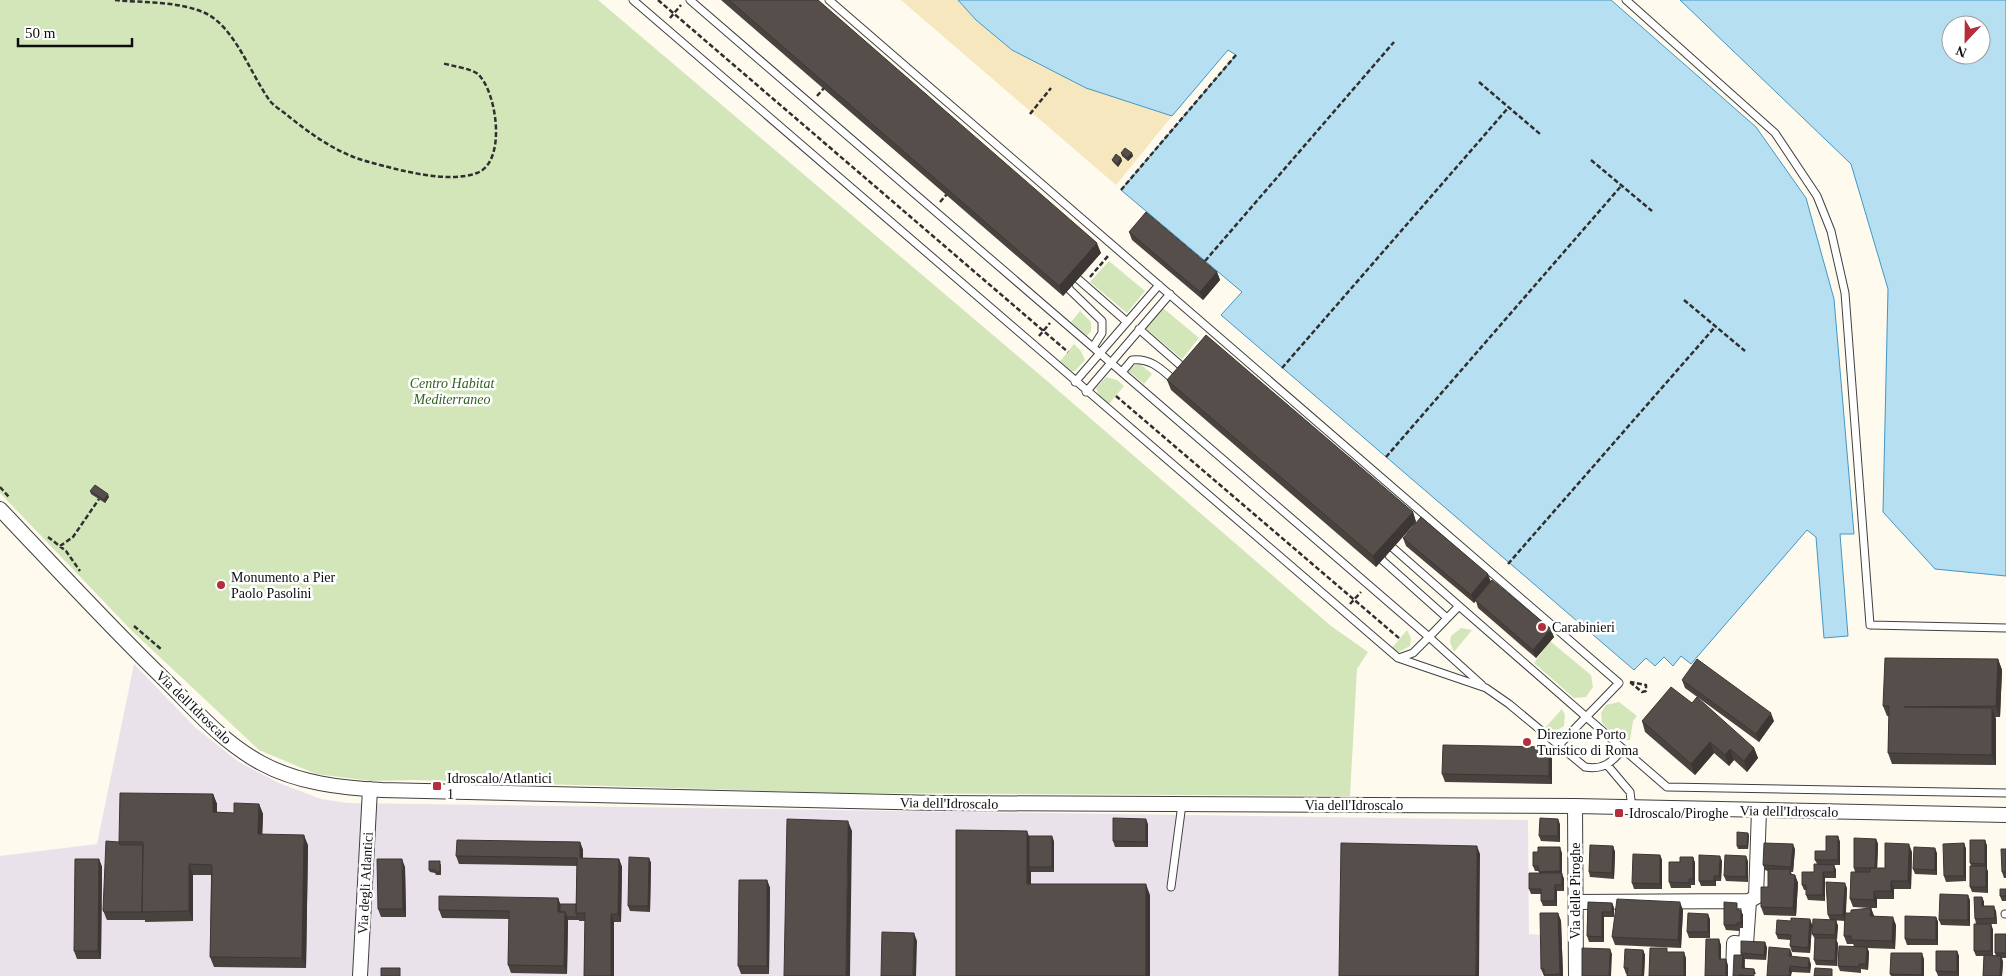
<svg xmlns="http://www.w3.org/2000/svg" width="2006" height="976" font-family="Georgia,serif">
<rect width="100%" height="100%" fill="#fefaee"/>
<!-- industrial -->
<path fill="#eae2eb" d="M134 664 196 728 239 762 279 783 321 799 348 803 1528 820 1529 934 1541 935 1542 976H0V856L97 844Z"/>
<!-- green -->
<path fill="#d3e6ba" d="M0 0H598L1046 380 1331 626 1368 652 1357 669 1350 796 839 793 413 780 371 781 316 774 259 750 132 631 0 493Z
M1109 261 1145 291 1127 313 1090 282Z
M1163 308 1199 338 1182 359 1145 328Z
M1080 311 1091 322V331L1087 336 1071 322Z
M1074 344 1081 351 1085 360 1075 371H1068L1058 364Z
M1140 364 1152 374 1144 384 1127 370 1132 366Z
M1106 377 1117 380 1124 386 1108 405 1100 398 1096 388Z
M1461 628 1472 630 1454 652 1450 642 1451 636Z
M1407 630 1411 638 1410 646 1399 652 1391 649Z
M1550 641 1591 675 1593 687 1586 697 1574 698 1534 663Z
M1619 702 1637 716 1633 721 1630 740H1619L1602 723 1601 713 1606 705Z
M1562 709 1565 715 1564 726 1555 732 1543 730Z"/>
<!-- sand -->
<path fill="#f7e7be" d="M901 0H958L976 20 1012 50 1086 88 1172 116 1116 185Z"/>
<!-- water -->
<path fill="#b6dff2" stroke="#4297c4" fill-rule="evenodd" d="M958 0H1611L1756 127 1806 198 1834 299 1854 534H1840L1848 636 1824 638 1816 537 1807 530 1691 664 1681 656 1673 666 1664 657 1655 666 1646 658 1634 670 1221 315 1242 292 1121 190 1236 55 1228 50 1172 116 1086 88 1012 50 976 20Z
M1680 0H2006V576L1935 569 1883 512 1888 289 1851 164ZM1951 25H1981V55H1951Z"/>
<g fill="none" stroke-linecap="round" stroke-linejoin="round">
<defs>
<path id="lane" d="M633 0 1398 658 1486 688 1509 704 1585 767C1604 770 1611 763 1623 749L1459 606 1429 637 690 0
M829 0 1619 683 1558 746
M1626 0 1775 133 1817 196 1831 231 1845 293 1870 625 2006 628
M1078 279 1127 322
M1068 281 1069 289 1102 321V333L1093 347
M1139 329 1187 371
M1122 372 1132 360C1152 358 1162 370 1176 382
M1075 382 1159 285
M1086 392 1170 294
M1393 548 1459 606
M1381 553 1382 560 1447 618
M1399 658 1413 653 1429 637 1482 685
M1623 749 1667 787 2006 793
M1608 766 1630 792 1632 808
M1171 887 1182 804
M2005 914H2006"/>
<path id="street" d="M0 509C56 568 111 628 169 684 198 713 224 743 261 763 298 783 341 788 382 790L938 803 1575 806 2006 815
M1575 806 1576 976
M1749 901 1756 897 1759 810
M1575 902 1749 901 1746 944 1734 943 1733 976
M360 976 370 789"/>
</defs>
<!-- lane casing -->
<use href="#lane" stroke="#404040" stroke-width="9"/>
<!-- street casing -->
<use href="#street" stroke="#404040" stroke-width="16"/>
<!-- path -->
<path stroke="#2f2f2f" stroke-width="2.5" stroke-dasharray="5 2.5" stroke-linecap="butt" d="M115 0C144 3 179 1 205 13 235 27 251 75 270 101 274 106 282 111 287 115 312 135 338 154 369 162 399 170 448 184 477 173 507 162 497 92 478 74 470 68 451 66 442 63
M658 0 1068 352
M670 18 681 5
M1479 82 1540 134
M817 96 824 88
M1030 114 1051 88
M1591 160 1652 211
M1121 190 1236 55
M940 202 947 194
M1205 261 1394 42
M1090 277 1108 256
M1684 300 1745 351
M1039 336 1050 323
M1282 368 1508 108
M1116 396 1400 639
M1386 457 1622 185
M0 487 9 497
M48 537 66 551 80 571
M60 546 73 537 99 499
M1508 564 1715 327
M1350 604 1361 592
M134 626 161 649
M1630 682 1642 692 1646 691V685L1630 682"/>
<!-- lane -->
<use href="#lane" stroke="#fff" stroke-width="7"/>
<!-- street -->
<use href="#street" stroke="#fff" stroke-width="14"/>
</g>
<!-- wall -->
<path fill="#494340" d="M721 0H818L1101 253 1063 296Z
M1121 153H1132L1133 156 1128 161 1122 156Z
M1121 158 1122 161 1118 167 1113 162 1112 160Z
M1129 232 1217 272 1220 280 1203 300 1132 240Z
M1167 380 1413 512 1416 522 1376 567 1171 390Z
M90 491 109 497 105 503 91 494Z
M1403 538 1491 581 1554 637 1536 658 1478 608 1476 601 1474 603 1406 546Z
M1998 659 2002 670 2000 717H1995L1996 719V765L1892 764 1888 753 1889 716H1887L1883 706Z
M1682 680 1774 721 1759 742 1685 688Z
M1692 703 1754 748 1758 758 1747 772 1734 760 1729 766 1714 753 1695 775 1645 732 1642 721Z
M1552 755V784L1445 782 1442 774Z
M213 794 217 804V812L234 813 259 804 263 814 262 834 308 845 306 968 214 967 210 957 211 875H193V921L145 922V920H107L106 918 103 910 119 842Z
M1148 824V847H1115L1113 841Z
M1560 824V842L1541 841 1539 836Z
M1749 835 1748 849H1738L1737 846Z
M1029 836 1054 841V872H1031V884L1150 895V976H956Z
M1838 836 1840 842V865H1834L1836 870V878H1825V901L1808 900 1806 895V890H1804L1802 885 1814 872 1817 864 1815 860 1826 851Z
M1876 839 1878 844 1877 868H1885L1912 852 1911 889H1894V899H1877V908H1871L1874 916 1896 925 1895 949 1867 948 1869 952 1868 970 1861 969V973L1840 971 1838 966 1854 946 1853 944H1847L1844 936 1845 921 1830 920 1828 915 1847 888 1846 913H1851L1870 908 1853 907 1850 899 1855 872 1854 868Z
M1985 840 1987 846V869L1988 872V893L1972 892 1970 887 1971 866 1970 863Z
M580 842 583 850V858L619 859 622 867 621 922H614V976H584L585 921H579V920H568L567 974 511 973 508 965 509 919 442 918 439 910 558 898 560 904H576L577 866 459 864 456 856Z
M1964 843 1966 849V881L1946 882 1944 876Z
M1613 846 1615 852 1614 879 1590 877 1589 872Z
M1795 849 1793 872H1791L1792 875H1795L1798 883 1796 916 1764 915 1761 907 1768 887V871L1765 870 1763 865Z
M2006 849V878H2004L2002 872Z
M1562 853V874L1564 879V891H1557V906H1543L1541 901V894H1531L1529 889 1539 873V871H1535L1533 866Z
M1937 853V875L1915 874 1913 869Z
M1660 855 1662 860V889H1634L1632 883Z
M1693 857 1695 863V885H1691V888H1671L1669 882 1680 862Z
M649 858 651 863 650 912 630 911 628 906Z
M99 859 102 867 101 959H77L74 951Z
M1722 861 1721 881H1716V886H1701L1699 881Z
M1748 861V882L1726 881 1724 876Z
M441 864V875H436L435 873 430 872 429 870Z
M405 867 406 917H381L378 909Z
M767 880 770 888 769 974H741L738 966Z
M2006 889V901H2002L2000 896Z
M1982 897 1984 902V906L1996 911 1997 924H1976L1975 919Z
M1970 900V926L1941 925 1939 920Z
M1588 902 1612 903 1614 908V917H1604V942H1589L1587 936Z
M1739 908V910L1743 915V928H1739V931L1726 930 1724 925Z
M1683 910 1681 948 1615 945 1612 937Z
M1558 913 1561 921 1563 976H1544L1541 969Z
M1936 917 1938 922V945H1907L1905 939Z
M1710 919V938H1689L1687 932Z
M1810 919 1812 925 1810 953 1792 952 1790 946V940L1778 939 1776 934 1791 921Z
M1836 920 1838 926 1836 940 1838 944 1837 966 1816 965 1814 960 1815 939 1812 934Z
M1991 924 1993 930V956H1996L1995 953 2006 934V958H2002L2003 962 2002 976H1983L1984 956H1976L1974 951Z
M1765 942 1767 948 1766 960 1744 959 1745 968 1754 969 1756 974 1733 976 1741 955V953Z
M1643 950 1645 955 1644 976H1627V974H1626L1624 968Z
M1957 951 1959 956V976H1938L1936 971Z
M1792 954 1791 957 1811 964 1810 973 1792 972 1767 976Z
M1924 959V976H1891L1890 974Z"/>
<!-- shaded-wall -->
<path fill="#3c3734" d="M1132 153 1133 156 1128 161 1127 158Z
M1121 158 1122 161 1118 167 1117 164Z
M1097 243 1101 253 1063 296 1059 286Z
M1217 272 1220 280 1203 300 1200 292Z
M108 494 109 497 105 503 104 500Z
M1413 512 1416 522 1376 567 1373 556Z
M1488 574 1491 582 1474 603 1471 595Z
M1551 629 1554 637 1536 658 1533 650Z
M1998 659 2002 670 2000 717 1996 706Z
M1992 708 1996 719V765L1992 755Z
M1771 713 1774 721 1759 742 1756 734Z
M1710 742 1714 753 1695 775 1691 764Z
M1549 747 1552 755V784L1549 776Z
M1754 748 1758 758 1747 772 1744 761Z
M1730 749 1734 760 1729 766 1725 755Z
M213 794 217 804V823L213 812Z
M259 804 263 814 262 844 258 834Z
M1146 819 1148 824V847L1146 842Z
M1558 819 1560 824V842L1558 836Z
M848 821 852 831 850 976H846Z
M1027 831 1031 841 1029 867 1031 872V894L1027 884Z
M1748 833 1749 835 1748 849 1747 846Z
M304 835 308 845 306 968 302 958Z
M1052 836 1054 841V872L1052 867Z
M1838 836 1840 842V865L1838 860Z
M1876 839 1878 844 1877 873 1875 868Z
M1985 840 1987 846V869L1985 864Z
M580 842 583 850V866L580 858Z
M1964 843 1966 849V881L1964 876Z
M1793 844 1795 849 1793 872 1791 867Z
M1909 844 1912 852 1911 889 1908 881Z
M1477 846 1480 854 1479 976H1476Z
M1613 846 1615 852 1614 879 1612 873Z
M1560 847 1562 853V874L1564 879V891L1562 885V876L1560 871Z
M1935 848 1937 853V875L1935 870Z
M1660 855 1662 860V889L1660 884Z
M1720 856 1722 861 1721 881 1719 876Z
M1746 856 1748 861V882L1746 877Z
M1693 857 1695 863V885L1693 879Z
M649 858 651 863 650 912 648 906Z
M99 859 102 867 101 959 98 951Z
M402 859 405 867 406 917 403 909Z
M619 859 622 867 621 922 618 914Z
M189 864 193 875V921L189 911Z
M1834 865 1836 870V878L1834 872Z
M1986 866 1988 872V893L1986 887Z
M1823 872 1825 878V901L1823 895Z
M1795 875 1798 883 1796 916 1793 908Z
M1714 876 1716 881V886L1714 881Z
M767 880 770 888 769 974 767 966Z
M1891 881 1894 889V899L1891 891Z
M1845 883 1847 888 1845 921 1843 915Z
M1146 884 1150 895V976H1146Z
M1555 885 1557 891V906L1555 901Z
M1874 891 1877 899V908L1874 900Z
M1968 895 1970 900V926L1968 920Z
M1982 897 1984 902V911L1982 906Z
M558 898 561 906V917L558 912Z
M1680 902 1683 910 1681 948 1678 940Z
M1612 903 1614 908V917L1612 912Z
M1994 906 1996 911 1997 924 1995 918Z
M1871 908 1874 916 1873 924 1870 916Z
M1741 910 1743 915V928L1741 923Z
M565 912 568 920 567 974 564 966Z
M1602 912 1604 917V942L1602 937Z
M1558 913 1561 921 1563 976H1560V974Z
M611 914 614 922V976H611Z
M1708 914 1710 919V938L1708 932Z
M1893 917 1896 925 1895 949 1892 941Z
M1936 917 1938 922V945L1936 940Z
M1810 919 1812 925 1810 953 1808 948Z
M1836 920 1838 926 1837 940 1835 935Z
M1991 924 1993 930V956L1991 951Z
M914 933 917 941 916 976H913Z
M1836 938 1838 944 1837 966 1835 961Z
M1719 939 1721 945V964L1719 959Z
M1765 942 1767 948 1766 960 1764 955Z
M1867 947 1869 952 1868 970 1866 964Z
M1610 949 1612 954 1611 976H1609Z
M1790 949 1792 954 1791 962 1789 956Z
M1643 950 1645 955 1644 976H1642Z
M1957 951 1959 956V976L1957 972Z
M1684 952 1686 958V976H1684Z
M1922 953 1924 959V976H1922Z
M1743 955 1745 960 1744 973 1742 968Z
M2001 956 2003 962 2002 976H2000Z
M1809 958 1811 964 1810 973 1808 968Z
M1726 959 1728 965V976H1726Z
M1790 966 1792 972 1791 976H1789Z"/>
<!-- building -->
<path fill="#554e4a" stroke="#3c3734" d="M729 0H818L1097 243 1059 286Z
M1125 148 1132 153 1127 158 1121 153Z
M1116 154 1121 158 1117 164 1112 160Z
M1146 212 1217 272 1200 292 1129 232Z
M1206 335 1413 512 1373 556 1167 380Z
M95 485 108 494 104 500 90 491Z
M1421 517 1488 574 1471 595 1403 538Z
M1492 580 1551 629 1533 650 1475 600Z
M1885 658 1998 659 1996 706 1904 707 1992 708V755L1888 753 1889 706H1883Z
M1697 659 1771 713 1756 734 1682 680Z
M1671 687 1692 703 1697 697 1754 748 1744 761 1730 749 1725 755 1710 742 1691 764 1642 721Z
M1443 745 1549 747V776L1442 774Z
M120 793 213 794V812L234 813V803L259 804 258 834 304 835 302 958 210 957 212 865 189 864V911L142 912 143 842H119Z
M1113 818 1146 819V842L1113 841Z
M1540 818 1558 819V836H1539Z
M787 819 848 821 846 976H784Z
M956 830 1027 831V884H1146V976H956Z
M1737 832 1748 833 1747 846H1737Z
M1029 836H1052V867H1029Z
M1826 836H1838V860H1815V851H1826Z
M1854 838 1876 839 1875 868H1854Z
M457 840 580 842V858L619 859 618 914H611V976H584L585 913H576L577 858 456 856Z
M1970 840H1985V864L1970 863Z
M106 841 119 842 120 845H143L142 912H143H104L103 910Z
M1341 843 1477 846 1476 976H1339Z
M1764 843 1793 844 1791 867 1763 865Z
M1885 843 1909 844 1908 881H1891V891H1874V900L1850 899 1851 872H1870V868H1885Z
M1964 843V876H1944L1943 844Z
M1590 845 1613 846 1612 873 1589 872Z
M1538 847H1560V871L1539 872 1538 866H1533V852H1538Z
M1914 847 1935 848V870L1913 869Z
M2001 849H2006V872H2002Z
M1633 854 1660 855V884L1632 883Z
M1699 855 1720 856 1719 876H1714V881H1699Z
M1725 855 1746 856V877L1724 876Z
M629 857 649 858 648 906H628Z
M1680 857H1693V879H1689V883L1669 882V862H1680Z
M75 859H99L98 951H74Z
M377 859H402L403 909H378Z
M429 861H440V872H435V870H429Z
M1814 864 1834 865V872H1823V895H1806V885H1802V872H1814Z
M1970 866H1986V887H1970Z
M1768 869H1790V874L1795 875 1793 908 1761 907V887H1768Z
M1529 873H1562V885H1555V901H1541V889H1529Z
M739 880H767V966H738Z
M1826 882 1845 883 1843 915H1828Z
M2000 889H2006V896H2000Z
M1940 894 1968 895V920H1939Z
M439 896 558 898V912H565L564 966 508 965 509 911 439 910Z
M1974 897H1982V906H1994L1995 918 1975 919Z
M1617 899 1680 902 1678 940 1612 937Z
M1588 902 1612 903V912H1602V937L1587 936Z
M1724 902 1737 903V910H1741V923H1737V925H1724Z
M560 904H576V913L578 917H567L565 912H560Z
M1871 908 1870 916 1893 917 1892 941 1851 940V936H1844L1845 913H1851V910Z
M1540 913H1558L1560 974 1544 975V969H1541Z
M1688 913 1708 914V932H1687Z
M1905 916 1936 917V940L1905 939Z
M1791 918 1810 919 1808 948 1790 946 1791 935 1776 934 1777 920 1791 921Z
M1813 919 1836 920 1835 935 1812 934Z
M1974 924H1991V951H1974Z
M882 932 914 933 913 976H881Z
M1995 934H2006V953H1995Z
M1815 938H1836L1835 961 1814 960Z
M1706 939H1719V959H1726V976H1705Z
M1741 941 1765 942 1764 955 1741 953Z
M1839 946 1867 947 1866 964H1859V967L1838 966Z
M1769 947 1790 949 1789 956 1809 958 1808 968 1790 966 1789 976H1767Z
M1582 948 1610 949 1609 976H1582Z
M1650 948H1667V952H1684V976H1649Z
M1625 949 1643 950 1642 976H1627L1628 968H1624Z
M1936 951H1957V972L1936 971Z
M1891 953H1922V975L1890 974Z
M1734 955H1743L1742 968 1754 969V976L1739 975V976H1733Z
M1984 955 2001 956 2000 976H1983Z
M381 968H400V976H381Z
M1815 968 1832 969V976H1814Z
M1739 975 1753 976H1739Z"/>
<!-- markers -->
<g fill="#b42e3b" stroke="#fff" stroke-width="2">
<circle cx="221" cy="585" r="5"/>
<circle cx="1542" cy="627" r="5"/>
<circle cx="1527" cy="742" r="5"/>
<rect x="432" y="781" width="10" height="10" rx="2.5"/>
<rect x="1614" y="808" width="10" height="10" rx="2.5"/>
</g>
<g text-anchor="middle" stroke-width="5" stroke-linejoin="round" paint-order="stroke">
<!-- park labels -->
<g font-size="14" font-style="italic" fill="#326122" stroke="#fff">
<text x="452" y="388">Centro Habitat<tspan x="452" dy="16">Mediterraneo</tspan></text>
</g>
<!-- poi labels -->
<g font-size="14" fill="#0d0d0d" stroke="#fff" text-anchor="start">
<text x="231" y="582">Monumento a Pier<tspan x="231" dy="16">Paolo Pasolini</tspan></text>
<text x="1552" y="632">Carabinieri</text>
<text x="1537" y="739">Direzione Porto<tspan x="1537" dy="16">Turistico di Roma</tspan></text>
<text x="447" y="783">Idroscalo/Atlantici<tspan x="447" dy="16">1</tspan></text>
<text x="1629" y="818">Idroscalo/Piroghe</text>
</g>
<!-- street labels -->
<g font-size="14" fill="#0d0d0d" stroke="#fff">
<text transform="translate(194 707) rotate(44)" y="5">Via dell'Idroscalo</text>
<text transform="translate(949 803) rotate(1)" y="5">Via dell'Idroscalo</text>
<text x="1354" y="810">Via dell'Idroscalo</text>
<text transform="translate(1789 811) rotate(1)" y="5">Via dell'Idroscalo</text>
<text transform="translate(365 883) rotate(-87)" y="5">Via degli Atlantici</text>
<text transform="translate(1575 891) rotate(-90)" y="5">Via delle Piroghe</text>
</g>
</g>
<!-- north arrow -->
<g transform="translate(1966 40) rotate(202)"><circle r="24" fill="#ffffff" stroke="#9e9e9e"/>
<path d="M0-4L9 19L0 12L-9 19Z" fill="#b42e3b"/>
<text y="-8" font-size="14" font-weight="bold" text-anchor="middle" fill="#0d0d0d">N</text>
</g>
<!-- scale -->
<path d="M18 38v8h114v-8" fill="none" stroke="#0d0d0d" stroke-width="2.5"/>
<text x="25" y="38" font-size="15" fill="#0d0d0d" stroke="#ffffff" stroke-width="4" paint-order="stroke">50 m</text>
</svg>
